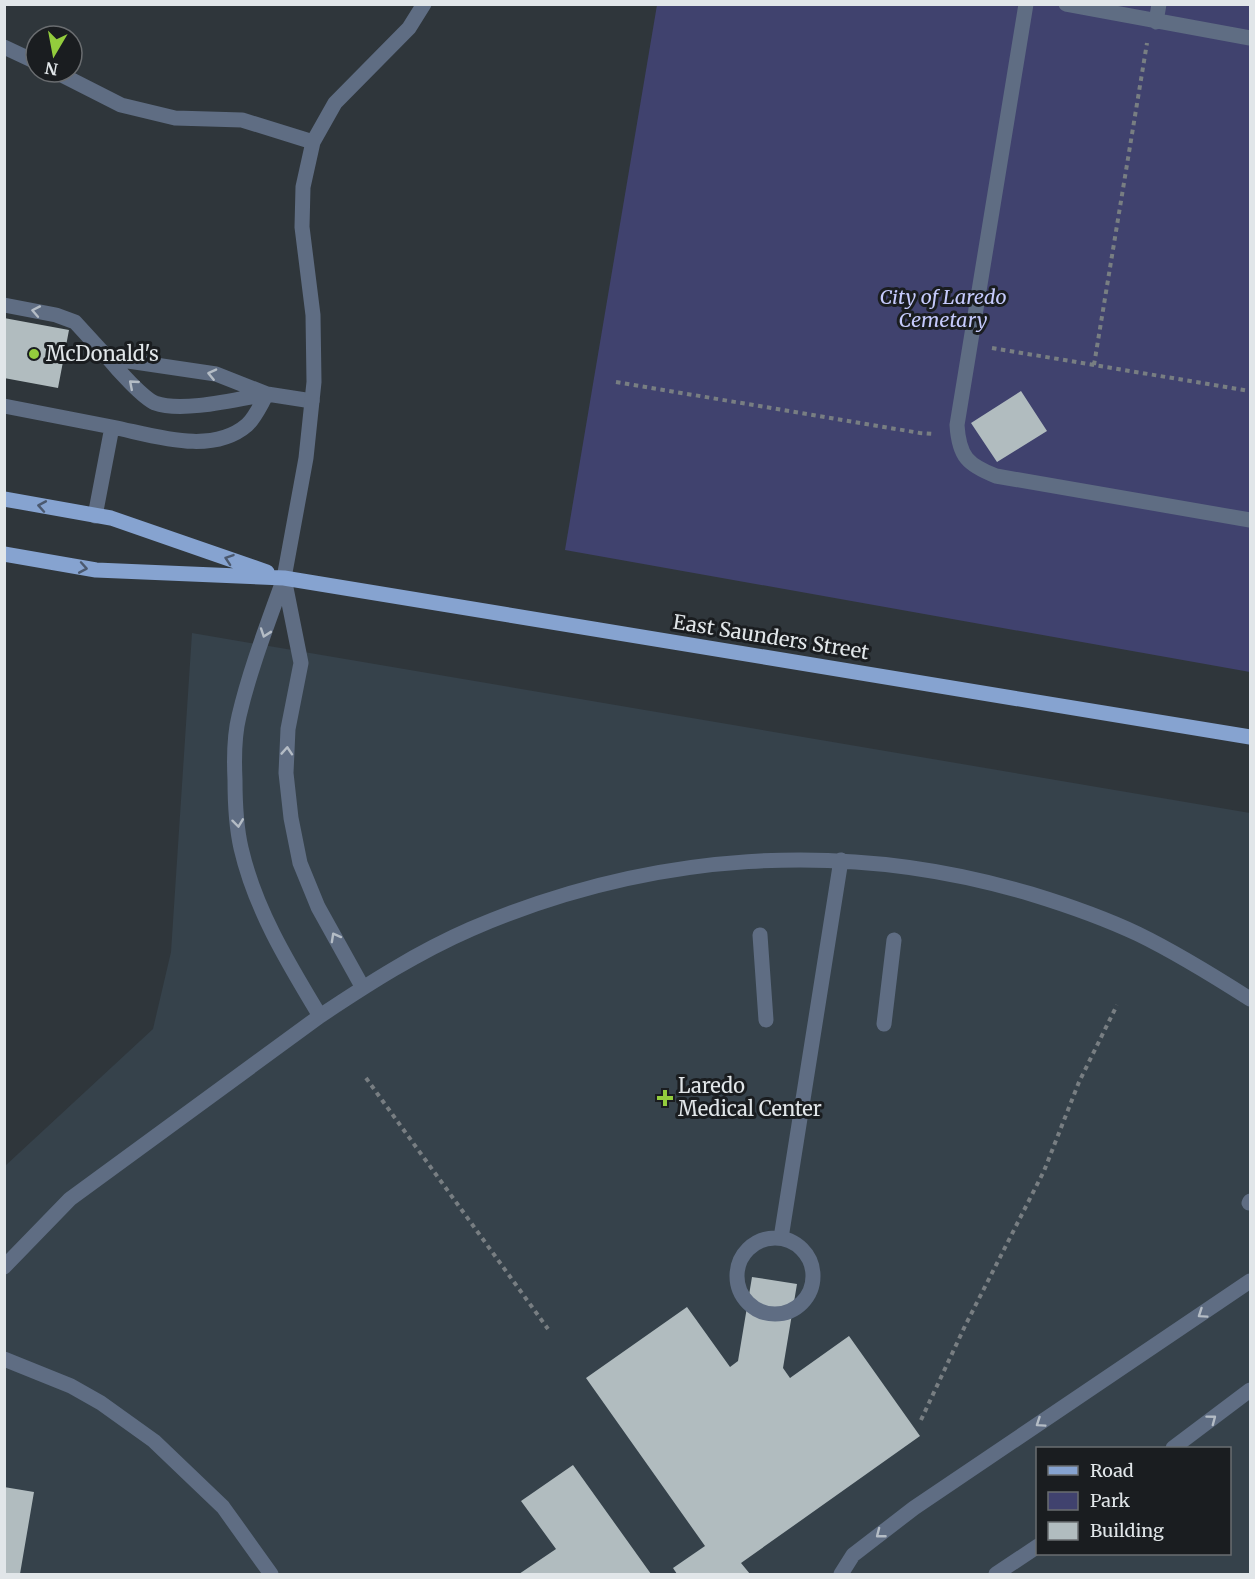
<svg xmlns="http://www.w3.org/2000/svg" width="1255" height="1579" font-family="Merriweather,serif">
<rect width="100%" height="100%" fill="#2f363b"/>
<!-- built -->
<path fill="#36424b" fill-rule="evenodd" d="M192 633 1250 813V1574H5V1166L153 1029 171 952ZM1038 1448H1230V1554H1038Z"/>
<!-- green -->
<path fill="#40426e" d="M657 5H1250V672L565 550Z"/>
<!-- building -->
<path fill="#b1bcbf" d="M4 318 69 330 58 388 4 378Z
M1021 391 1047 431 997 462 971 423Z
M752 1277 797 1284 783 1368 790 1378 849 1336 920 1436 741 1563 750 1574H677L673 1568 705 1546 586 1378 687 1307 730 1367 738 1361Z
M573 1465 651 1574H519L556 1549 521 1501Z
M4 1487 34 1492 20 1574H4Z"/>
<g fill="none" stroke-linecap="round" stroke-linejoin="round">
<!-- path -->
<path stroke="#787e82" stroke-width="4" stroke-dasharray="4.5 4.5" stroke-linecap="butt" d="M992 348 1250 391
M1094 365 1147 43
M616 382 920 433 933 434 934 436
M366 1078 548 1329
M921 1420 965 1326 1044 1171 1079 1082 1117 1005"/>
<!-- service -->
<path stroke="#5f6d83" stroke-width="15" d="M1026 4 957 425C959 457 968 465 996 476L1250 520
M1066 4 1250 38
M1156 22 1159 4
M4 305 56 315 75 322 108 358 216 374 267 394 312 401
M108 358C117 369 143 398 155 403 182 413 238 399 267 394
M4 406 112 427 95 516
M112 427C153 435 211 456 247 425 255 418 261 404 267 394
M284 578C268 623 250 669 239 716 234 736 234 759 235 780 235 802 236 826 241 848 255 909 288 963 320 1016
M284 578 301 663 288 729 286 773 291 818 300 863 318 907 363 988
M760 935 766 1020
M884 1024 894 940
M1249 1203 1250 1201
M737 1276a38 38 0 1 1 76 0a38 38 0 1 1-76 0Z
M781 1238 841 860
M4 1267 70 1199 320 1016C368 984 418 952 471 929 650 852 844 838 1031 894 1067 905 1104 918 1138 934 1177 953 1214 976 1250 999
M4 1359 71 1386 101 1403 154 1441 223 1507 271 1574
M1173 1448 1250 1390
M841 1574 853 1555 914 1508 1250 1281
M996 1574 1038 1546"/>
<!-- minor -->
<path stroke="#5f6d83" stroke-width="15" d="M4 47 36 62
M56 72 121 105 175 118 242 120 313 142
M284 578 306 458 314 382 313 315 302 227 303 187 313 142 335 103 409 28 424 4"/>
<!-- primary -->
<path stroke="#86a3d0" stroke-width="15" d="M4 499 111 518 267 572
M4 554 96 570 284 578 1250 737"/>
</g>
<!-- one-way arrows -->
<defs><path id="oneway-chevron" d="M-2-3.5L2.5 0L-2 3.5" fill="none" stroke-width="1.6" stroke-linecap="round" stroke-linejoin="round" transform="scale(1.5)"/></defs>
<g stroke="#b4bcc5">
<use href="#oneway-chevron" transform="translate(36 311) rotate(-169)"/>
<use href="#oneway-chevron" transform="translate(212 374) rotate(-167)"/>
<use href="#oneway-chevron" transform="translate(133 384) rotate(-139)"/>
<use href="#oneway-chevron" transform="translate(265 633) rotate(109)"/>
<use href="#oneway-chevron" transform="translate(287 751) rotate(-86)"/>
<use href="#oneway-chevron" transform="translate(238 823) rotate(83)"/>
<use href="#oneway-chevron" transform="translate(335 937) rotate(-119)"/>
<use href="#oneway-chevron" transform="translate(1202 1314) rotate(146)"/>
<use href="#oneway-chevron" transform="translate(1212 1419) rotate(-37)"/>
<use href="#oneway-chevron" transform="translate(1040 1423) rotate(146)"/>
<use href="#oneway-chevron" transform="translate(880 1534) rotate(142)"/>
</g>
<g stroke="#4b596f">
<use href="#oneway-chevron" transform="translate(42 506) rotate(-170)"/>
<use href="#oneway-chevron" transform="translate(229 559) rotate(-161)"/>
<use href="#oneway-chevron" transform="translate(83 568) rotate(10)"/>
</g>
<!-- markers -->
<g fill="#93cd3d" stroke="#1a1d20" stroke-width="2">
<circle cx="34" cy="354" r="6"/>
<path d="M662 1089h6v6h6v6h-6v6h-6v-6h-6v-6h6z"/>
</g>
<g text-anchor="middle" stroke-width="6" stroke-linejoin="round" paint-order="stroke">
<!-- park labels -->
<g font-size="20" font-style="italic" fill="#c5cafc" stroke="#1a1d20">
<text x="943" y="304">City of Laredo<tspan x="943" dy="23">Cemetary</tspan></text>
</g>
<!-- poi labels -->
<g font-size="20" fill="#e1e6e9" stroke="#1a1d20" text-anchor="start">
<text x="46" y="361">McDonald's</text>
<text x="678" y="1093">Laredo<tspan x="678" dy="23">Medical Center</tspan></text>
</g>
<!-- street labels -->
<g font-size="20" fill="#e1e6e9" stroke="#1a1d20">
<text transform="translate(771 637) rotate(9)" y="7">East Saunders Street</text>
</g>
</g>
<!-- border -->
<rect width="1255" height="1579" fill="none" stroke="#e1e6e9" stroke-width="12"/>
<!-- legend -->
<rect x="1036" y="1447" width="195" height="108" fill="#1a1d20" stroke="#6a6d70" stroke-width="1.5"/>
<rect x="1048" y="1466" width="30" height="9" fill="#86a3d0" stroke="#6a6d70" stroke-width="1.5"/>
<text x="1090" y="1477" font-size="18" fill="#e1e6e9">Road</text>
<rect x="1048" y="1492" width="30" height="18" fill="#40426e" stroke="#6a6d70" stroke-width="1.5"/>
<text x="1090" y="1507" font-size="18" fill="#e1e6e9">Park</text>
<rect x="1048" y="1522" width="30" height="18" fill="#b1bcbf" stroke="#6a6d70" stroke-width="1.5"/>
<text x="1090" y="1537" font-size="18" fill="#e1e6e9">Building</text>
<!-- north arrow -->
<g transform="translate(54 54) rotate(190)"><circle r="28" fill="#1a1d20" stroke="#6a6d70" stroke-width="1.5"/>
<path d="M0-4.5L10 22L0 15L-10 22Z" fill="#93cd3d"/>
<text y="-9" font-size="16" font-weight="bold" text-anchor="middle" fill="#e1e6e9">N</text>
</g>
</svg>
